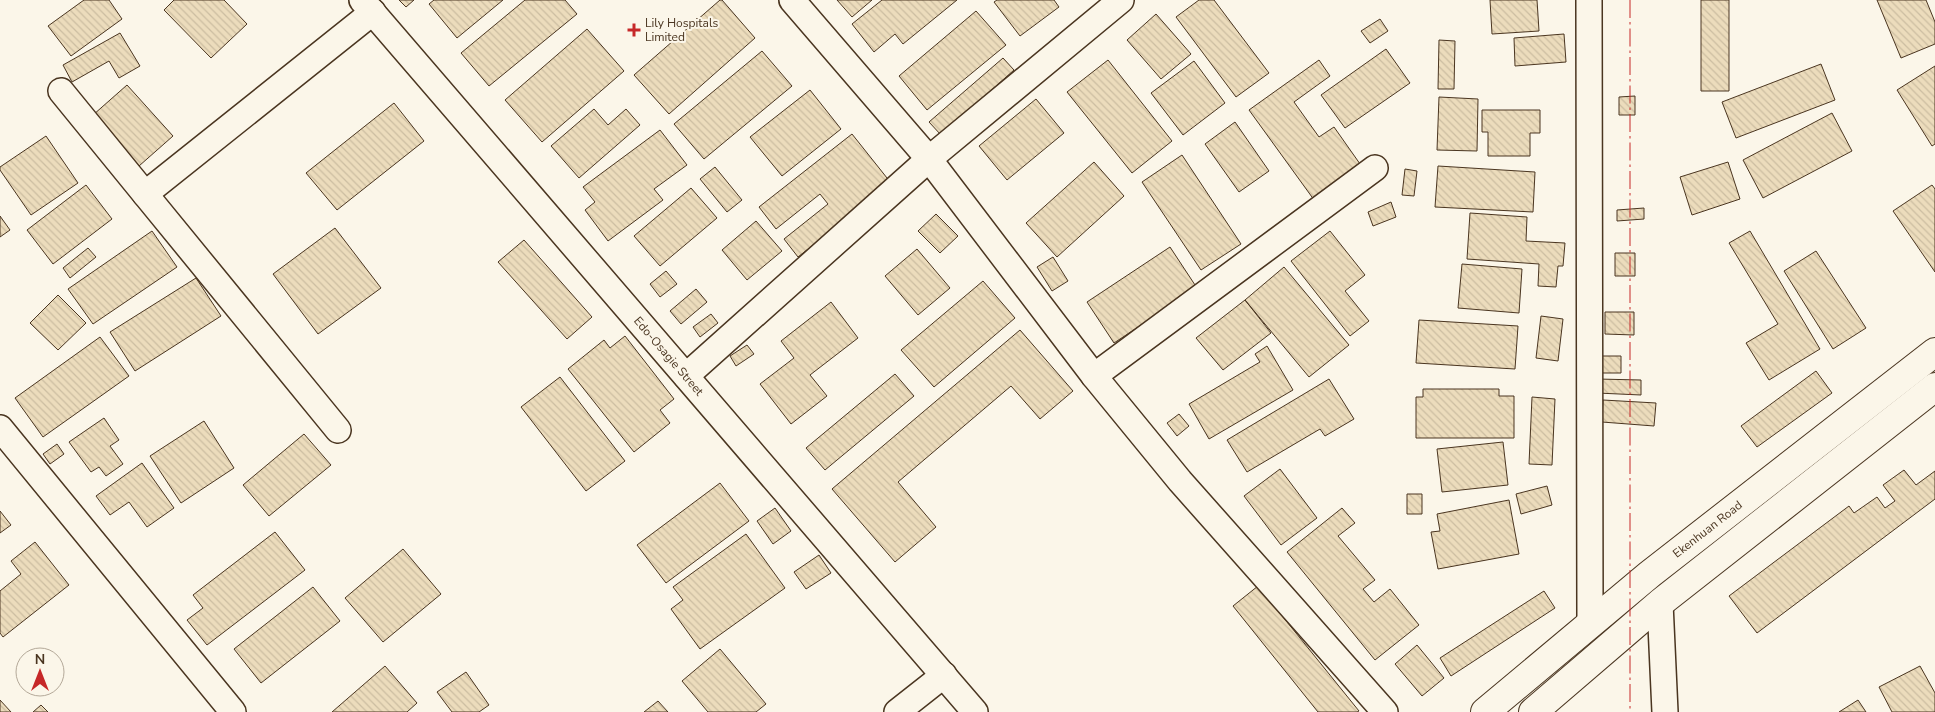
<svg xmlns="http://www.w3.org/2000/svg" width="1935" height="712" font-family="'Nunito Sans',sans-serif">
<defs>
<pattern id="building-back-hatch" width="6" height="6" patternUnits="userSpaceOnUse" patternTransform="scale(1.25)"><rect width="6" height="6" fill="#ecdcbc"/><path d="M-1 5l2 2M0 0l6 6M5-1l2 2" fill="none" stroke="#ccbda1"/></pattern>
</defs>
<rect width="100%" height="100%" fill="#fbf6e9"/>
<!-- building -->
<path fill="url(#building-back-hatch)" stroke="#4a3520" d="M84 0H109L122 19 71 56 48 26Z
M174 0H224L247 24 211 58 164 10Z
M399 0H414L406 7Z
M434 0H503L457 38 429 4Z
M525 0H565L577 14 489 86 461 53Z
M720 0H722L755 38 669 114 634 75Z
M837 0H872L852 17Z
M882 0H957L903 44 895 34 874 52 852 24Z
M997 0H1054L1059 7 1020 36 994 2Z
M1199 0H1214L1269 73 1236 97 1176 17Z
M1490 0H1537L1539 31 1492 34Z
M1701 0H1729V91H1701Z
M1877 0H1926L1935 22V44L1901 58Z
M976 11 1006 45 927 110 899 76Z
M1156 14 1191 54 1161 79 1127 40Z
M1380 19 1388 31 1370 43 1361 31Z
M587 29 624 71 542 142 505 100Z
M120 33 140 66 119 78 109 61 72 82 63 65Z
M1564 34 1566 62 1515 66 1514 38Z
M1439 40 1455 41 1454 89H1438Z
M1386 49 1410 83 1345 128 1321 95Z
M762 51 792 86 704 159 674 124Z
M1003 58 1014 70 941 135 929 122Z
M1108 60 1172 141 1132 173 1067 92Z
M1319 60 1330 76 1294 102 1319 137 1334 127 1365 171 1317 204 1249 110Z
M1194 61 1225 103 1183 135 1151 93Z
M1821 64 1835 100 1736 138 1722 102Z
M1935 66V144L1932 146 1897 90Z
M127 85 173 136 139 166 93 115Z
M810 90 841 129 782 176 750 137Z
M1635 96V115H1619V97Z
M1439 97 1478 99 1477 151 1437 150Z
M1036 99 1064 133 1007 180 979 146Z
M394 103 424 141 337 210 306 173Z
M594 109 608 125 626 109 640 125 579 178 551 146Z
M1482 110H1540V133H1530V156H1488V132H1482Z
M1832 113 1852 151 1763 198 1743 160Z
M1235 122 1269 171 1239 192 1205 144Z
M660 130 687 165 654 189 663 200 608 241 585 210 595 202 583 187Z
M852 134 891 183 798 257 784 239 828 204 820 194 776 229 759 207Z
M46 136 78 183 31 215 0 170V167Z
M1182 155 1241 244 1201 270 1142 182Z
M1094 162 1124 196 1057 257 1026 223Z
M1728 162 1740 199 1692 215 1680 177Z
M1438 166 1535 172 1533 212 1435 207Z
M715 167 742 200 727 212 700 179Z
M1405 169 1417 171 1414 196 1402 195Z
M86 185 112 219 53 264 27 230Z
M1932 185 1935 189V272L1893 211Z
M691 188 717 218 660 266 634 236Z
M1391 202 1396 217 1373 226 1368 212Z
M1644 208V219L1617 221V210Z
M1470 213 1527 217 1526 241 1565 243 1563 266H1558L1556 287 1538 286 1539 264 1467 259Z
M936 214 958 236 940 253 918 231Z
M0 216 10 230 0 237Z
M756 221 782 251 747 280 722 250Z
M335 228 381 288 318 334 273 274Z
M152 231 177 267 93 324 68 289Z
M1330 231 1365 275 1345 291 1369 321 1350 336 1291 261Z
M1750 231 1820 349 1769 380 1746 343 1778 324 1729 243Z
M524 240 592 317 567 339 498 262Z
M1170 247 1197 288 1114 343 1087 302Z
M88 248 96 257 70 278 63 268Z
M917 249 950 288 918 315 885 276Z
M1816 251 1866 328 1833 349 1784 271Z
M1615 253H1635V276H1615Z
M1053 257 1068 281 1052 291 1037 267Z
M1462 264 1522 269 1519 313 1458 308Z
M1284 267 1349 345 1309 377 1245 300Z
M666 271 677 284 660 297 650 284Z
M196 278 221 316 135 371 110 332Z
M983 281 1015 318 934 387 901 350Z
M696 289 707 302 681 324 670 311Z
M58 295 86 323 58 350 30 323Z
M1245 300 1271 333 1223 370 1196 338Z
M831 302 858 338 810 375 827 396 791 424 760 384 794 358 781 341Z
M1605 312H1634V335L1605 334Z
M711 314 718 323 700 337 693 327Z
M1541 316 1563 319 1558 361 1536 358Z
M1419 320 1518 326 1515 369 1416 363Z
M1020 330 1073 391 1040 419 1011 386 898 482 936 527 895 562 832 489Z
M625 336 674 399 660 410 670 423 634 452 568 369 604 340 610 348Z
M100 337 129 376 43 437 15 398Z
M747 345 754 354 736 366 730 356Z
M1267 346 1293 390 1209 439 1189 404 1260 362 1255 354Z
M1599 356H1621V373H1599Z
M1816 371 1832 393 1757 447 1741 426Z
M895 374 914 396 825 470 806 448Z
M560 377 625 461 586 491 521 407Z
M1329 379 1354 419 1325 436 1320 429 1247 472 1227 440Z
M1597 379 1641 380V395L1597 393Z
M1423 389H1499V396H1514V438H1416V397H1423Z
M1532 397 1555 399 1552 465 1529 464Z
M1603 400 1656 403 1654 426 1602 422Z
M1179 414 1189 426 1177 436 1167 423Z
M104 418 119 440 110 446 123 464 106 476 99 467 91 472 69 442Z
M204 421 234 468 181 503 150 456Z
M304 434 331 465 269 516 243 485Z
M1503 442 1508 485 1442 492 1437 449Z
M57 444 64 454 50 464 43 454Z
M142 463 174 508 147 527 129 502 110 515 96 496Z
M1280 469 1317 518 1281 545 1244 496Z
M1904 470 1916 485 1935 471V499L1757 633 1729 596 1849 506 1854 513 1877 497 1885 508 1895 501 1883 485Z
M720 483 749 521 666 583 637 545Z
M1547 486 1552 505 1521 514 1516 494Z
M1407 494H1422V514H1407Z
M1509 500 1519 554 1438 569 1431 532 1440 531 1437 514Z
M775 508 791 531 773 544 757 521Z
M1342 508 1355 523 1338 536 1375 580 1363 589 1374 602 1390 589 1419 625 1375 660 1287 552Z
M0 511 11 525 0 533Z
M275 532 305 570 207 645 187 620 203 608 193 595Z
M746 534 785 588 700 649 671 609 683 600 673 587Z
M35 542 69 585 3 637 0 633V591L21 574 11 561Z
M403 549 441 594 383 642 345 598Z
M819 555 831 573 806 589 794 572Z
M1258 586 1359 711 1357 712H1318L1233 606Z
M313 587 340 621 261 683 234 649Z
M1544 591 1555 608 1451 676 1440 658Z
M1417 645 1444 678 1422 696 1395 664Z
M720 649 766 704 756 712H708L682 681Z
M385 666 417 703 407 712H332Z
M1920 666 1935 693V712H1892L1879 687Z
M466 672 489 705 479 712H452L437 692Z
M0 700 11 712H0Z
M1858 700 1866 712H1839Z
M658 701 668 712H644Z
M41 705 48 712H33Z"/>
<g fill="none" stroke-linecap="round" stroke-linejoin="round">
<defs>
<g id="street">
<path id="s1" d="M362 0 975 712"/>
<path d="M792 0 929 159 1094 376 1180 481 1385 712"/>
<path d="M1589 0 1590 623"/>
<path d="M61 91 145 194 373 12"/>
<path d="M145 194 338 430"/>
<path d="M686 376 929 159 1121 0"/>
<path d="M1094 376 1375 168"/>
<path d="M0 428 233 712"/>
<path d="M1660 603 1665 712"/>
<path d="M897 712 944 675"/>
</g>
<g id="secondary">
<path id="s2" d="M1485 712 1650 574 1935 352"/>
<path d="M1533 712 1660 603 1935 387"/>
</g>
</defs>
<!-- street casing -->
<use href="#street" stroke="#4a3520" stroke-width="28"/>
<!-- secondary casing -->
<use href="#secondary" stroke="#4a3520" stroke-width="30"/>
<!-- street -->
<use href="#street" stroke="#fbf6e9" stroke-width="25"/>
<!-- secondary -->
<use href="#secondary" stroke="#fbf6e9" stroke-width="28"/>
<!-- power -->
<path stroke="#c62828" stroke-width="1" stroke-dasharray="18 4 2.5 4" stroke-linecap="butt" d="M1630 0V712"/>
</g>
<!-- markers -->
<path fill="#c62828" stroke="#fbf6e9" stroke-width="2" d="M631.5 22.5h5v5h5v5h-5v5h-5v-5h-5v-5h5z"/>
<g text-anchor="middle" stroke-width="4" stroke-linejoin="round" paint-order="stroke">
<!-- poi labels -->
<g font-size="12" fill="#4a3520" stroke="#fbf6e9" text-anchor="start">
<text x="645" y="27">Lily Hospitals<tspan x="645" dy="14">Limited</tspan></text>
</g>
<!-- street labels -->
<g font-size="12" fill="#4a3520" stroke="#fbf6e9">
<text dy="4" stroke="none"><textPath href="#s1" startOffset="470">Edo-Osagie Street</textPath></text>
<text dy="4" stroke="none"><textPath href="#s2" startOffset="288">Ekenhuan Road</textPath></text>
</g>
</g>
<!-- north arrow -->
<g transform="translate(40 672)"><circle r="24" fill="#fbf6e9" stroke="#b4a999"/>
<path d="M0-4L9 19L0 12L-9 19Z" fill="#c62828"/>
<text y="-8" font-size="14" font-weight="bold" text-anchor="middle" fill="#4a3520">N</text>
</g>
</svg>
